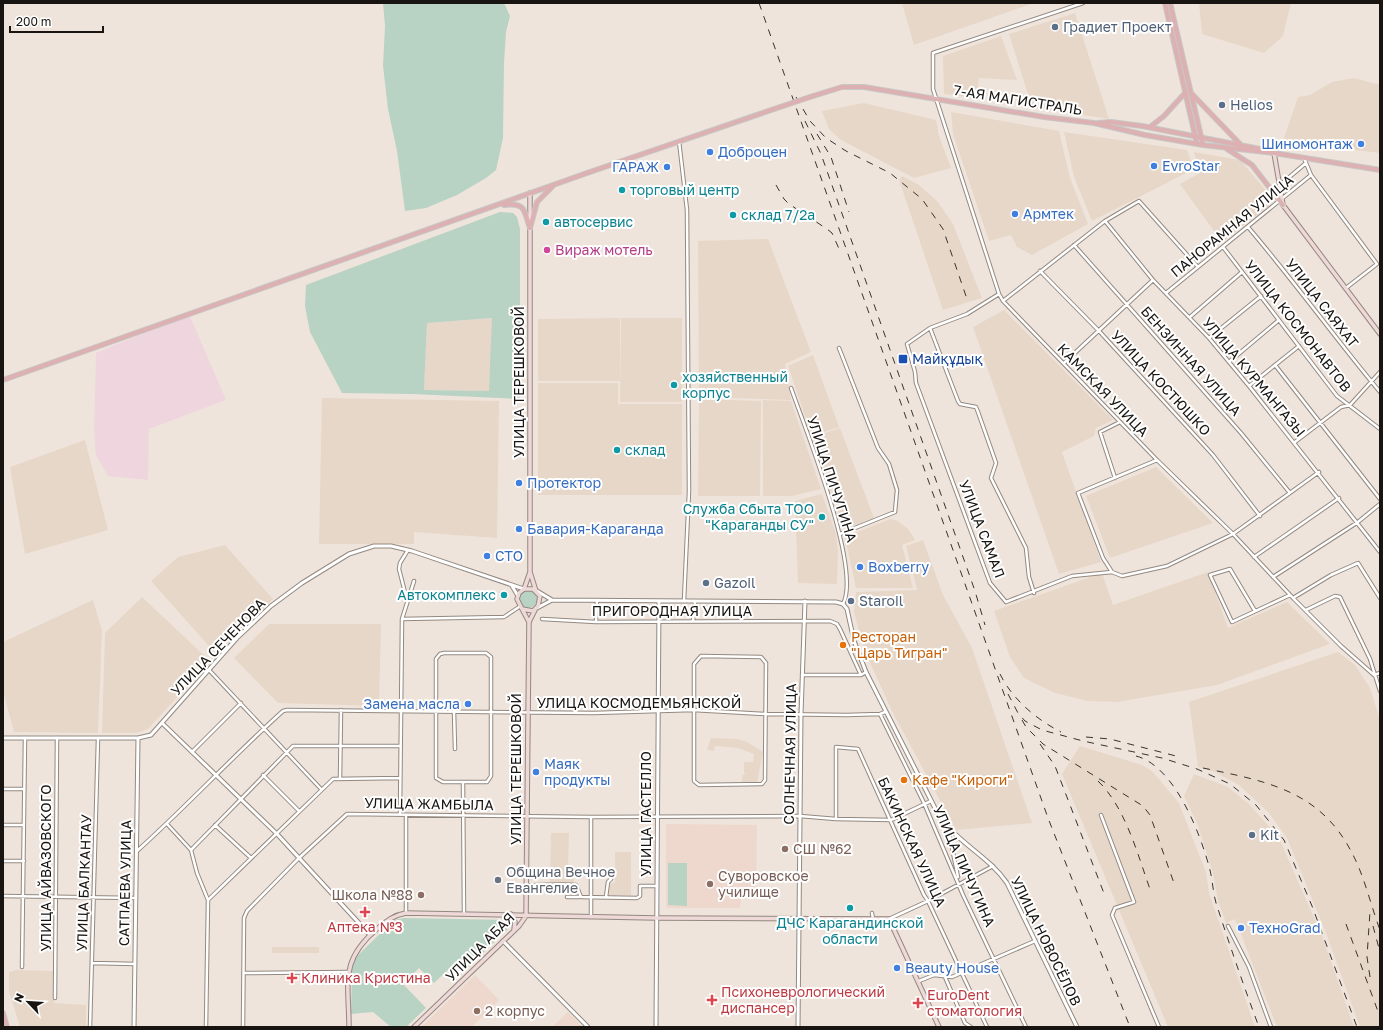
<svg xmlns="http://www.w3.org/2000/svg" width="1383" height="1030" font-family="'Golos Text',sans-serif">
<rect width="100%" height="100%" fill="#efe4db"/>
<!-- commercial -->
<path fill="#eed5de" d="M189 314 226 400 149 429 148 480 108 476 96 455 94 432 96 353Z"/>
<!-- built -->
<path fill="#e7d7c8" d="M902 3H1034L914 45Z
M1199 3H1291L1283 36 1264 53 1202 34Z
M1075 13 1109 119 1032 107 1009 34Z
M1001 36 1017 80 979 78 977 98 944 94 943 56Z
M1354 78 1380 85V153L1283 141 1298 97 1310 95 1332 82Z
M864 103 936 120 939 136 951 168 914 178 841 140 829 129 822 111Z
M951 112 1059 131 1070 178 1088 224 1032 255 1017 247 1011 235 989 241 953 134Z
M1064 132 1187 150 1194 169 1092 221 1074 177Z
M1194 152 1240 160 1275 201 1222 242 1180 184 1200 173Z
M902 176 919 185 938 202 953 224 982 298 943 310 899 180Z
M768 239 811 352 785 364 791 400 699 397 698 241Z
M1004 310 1113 420 1096 428 1094 436 1062 452 1101 562 1059 574 973 327Z
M493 318 489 391 424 390 427 323Z
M620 318V381H538V319Z
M621 318H682V402H620Z
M813 355 839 427 812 436 788 366Z
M538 383H618V404H682V495H538Z
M322 398 499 401 497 538 414 532V544H319Z
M699 399 761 401 760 496H698Z
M763 400 791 401 821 489 792 496H763Z
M840 428 874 518 844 529 813 437Z
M85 440 108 530 25 554 10 467Z
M1156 467 1213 523 1110 558 1086 496Z
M822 494 836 534 838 551 837 584 798 583 795 501Z
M890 519 898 521 908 529 915 540 902 545 913 588H856L845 537Z
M923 540 943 595 972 648 1032 823 956 830 893 713 865 652 854 612 856 592 917 590 906 546Z
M225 545 273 599 216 654 151 581 178 557Z
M1208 572 1228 628 1287 602 1330 644 1217 685 1117 702 1087 701 1055 693 1024 678 1010 657 994 611 1102 573 1113 605Z
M142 597 210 661 148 729 136 733H102L105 633Z
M93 600 102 631 98 733 14 732 3 691V642Z
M269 624H381L379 706 278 703 234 658Z
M1338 652 1355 665 1370 688 1380 720V1027H1360L1326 933 1287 838 1269 813 1239 785 1215 772 1198 767 1189 702Z
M711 738 738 739 747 742 763 752 757 783 742 782V776L746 773H744V762H753L754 754 738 748 715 746 714 751 707 750Z
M1080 746 1142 765 1153 772 1179 803 1206 872 1209 893 1255 1027H1168L1062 774Z
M1194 774 1228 787 1249 804 1279 838 1322 936 1354 1027H1277L1235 919 1226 923 1218 901 1213 873 1197 823 1184 796Z
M551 833H569L568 871H574V883H550Z
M615 852H631V895H605V884L615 883Z
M272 947H319V953H272Z
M16 970 54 971V1003L86 1005V1027H20L9 991V972Z"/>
<!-- education -->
<path fill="#eed7cc" d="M666 824 757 825 756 899H741L740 908H666Z
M475 975 499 1000 472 1027H421Z
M568 1012 583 1027H552Z"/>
<!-- green -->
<path fill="#b8d2c3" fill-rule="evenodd" d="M383 3H504L510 16 506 32 504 63 503 138 496 170 486 178 457 195 426 208 405 211 397 151 388 109 383 66 385 26Z
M500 212 513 213 517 217 520 229V399L412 394 342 393 310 332 305 306 306 285ZM492 318 489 391 424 390 427 323Z
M519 599a9 9 0 1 1 18 0a9 9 0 1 1-18 0Z
M668 863H687V906L668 905Z
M404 918 512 920 513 924 462 973 454 964 434 983 419 968 403 984 426 1008 406 1027H391L373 1012 351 1014 352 969 354 959 394 920Z"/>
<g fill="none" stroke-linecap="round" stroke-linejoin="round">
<defs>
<path id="minor" d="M1083 3 933 53V89L999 294 1003 301 1157 460 1233 534 1293 598 1341 646 1374 675
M679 141 687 210 689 491 684 601
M1304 158 1311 175 1377 264 1346 288
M1280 185 1306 163
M1105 221 1153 280 1209 338 1249 386 1380 552
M1248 227C1294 281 1335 338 1380 392
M1074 245 1241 433 1290 493
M1223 247 1337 396 1380 429
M1040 271 1099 331 1213 455 1260 516
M1166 293 1311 175
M999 294 967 314 930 328 958 401 960 404 976 407 978 412 996 463 991 478 1026 548 1029 577 1034 593
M1003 301 1105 221 1139 201 1198 267
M1190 317 1242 272
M930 328 907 344 915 372 916 383 990 583 1006 602 1072 576 1112 572 1122 576 1167 566 1233 534 1319 472
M1209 338 1261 296
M839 348 878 448 889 464 897 490 895 512 840 534
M1229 362 1279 320
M1064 363 1153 280
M1275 365 1380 499
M1249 386 1299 346
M791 388C805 428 862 569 843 604
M1295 442 1341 407 1350 405 1380 372
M1115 478 1100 432 1120 422
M1254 557 1339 498
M1112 572 1103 558 1078 493 1157 460
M1273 577 1358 522 1380 504
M1293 598 1331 575 1358 563 1380 598
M407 600 399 569 400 563 408 550
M1306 610 1335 596 1340 597 1370 659 1380 691
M1255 611 1230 569 1210 575 1232 622 1290 595
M402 619 504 617 519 607
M542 619 596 622 830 621 837 624 840 629 861 675
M693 621 695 602
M596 622 597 601
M444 653H486L491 657V776L487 782H443L436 778V659L440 654Z
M701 656 761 657 766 663 765 780 762 784 699 785 694 781V664Z
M209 670 321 789
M802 675H861L866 672
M1374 675 1380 673
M454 711 455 749
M880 714 924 803 963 895 1026 1027
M192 752 241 703
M263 775 299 811
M340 779 341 710
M463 783 464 913
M3 789H24
M400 814 402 619 414 581
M1101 815 1134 902 1115 908 1112 915 1159 1027
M836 819V747L858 749 924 895 928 901 987 1027
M167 824 191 850 197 873 208 900
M3 825H24
M215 825 251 858
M948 828 958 877
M191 850 293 746H401
M137 851C187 806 233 756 283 711L287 710 594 713 693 710 766 714 847 715 880 714 885 712
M3 861H24
M526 885C543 886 559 883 576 885L581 897 637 898 640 896V886H656
M3 896 136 898
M567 897H579
M606 897 608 882 611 879
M406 913V815
M872 913 873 919
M591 917V817
M889 919 928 901 993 866
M1228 926 1249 967 1271 1027
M92 963 135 964
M22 967 25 738
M244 973 348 972
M945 977 965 1023 971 1027
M919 981 934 975 952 977 961 973 1035 941
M55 998 57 738
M90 1027 98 739
M206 1027 208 900 333 779 400 778
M243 1027 244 918 247 911 299 858 347 814 591 817 800 816 836 819 891 820 931 801"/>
<path id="tertiary" d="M512 586 518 596
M537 591 552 600
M537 608 552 600 836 602 843 604 847 609 854 641 866 672 940 818C959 843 989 857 1007 883L1077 1027
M162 723 277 834 370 935
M3 738H138L151 735 237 638 271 606 302 583 349 554 374 546H391L412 551 524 589
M503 941 588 1027
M134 1027 138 738
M656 1027 659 602
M798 1027 801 714 805 601"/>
<path id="secondary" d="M1274 153 1283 205 1380 334
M530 572 536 591
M524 589H533L540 596 538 606 533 611 522 609 517 599 519 593 524 589 530 572V193
M522 609 529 622
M511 914 515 922 514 930
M349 1027C349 983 339 961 377 929 386 921 394 915 406 913L656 918 889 919 939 1027
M414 1027 519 926 526 916 529 622 535 610"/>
<path id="primary" d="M1165 3 1197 144
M1170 3 1203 145
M1190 92 1240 144
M810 97 842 87H864L1044 117 1094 123 1145 135 1203 145 1274 153 1380 170
M1098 123 1111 122 1142 126 1260 149
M1150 127 1164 116 1185 93
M1227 149 1252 165 1283 205
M504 205C526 202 524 211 530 228
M530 228 537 202 553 186
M3 380 587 173 783 106
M3 1013 7 1027"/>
</defs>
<!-- minor casing -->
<use href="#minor" stroke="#938980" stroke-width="4.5"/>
<!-- tertiary casing -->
<use href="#tertiary" stroke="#938980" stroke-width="5"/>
<!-- secondary casing -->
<use href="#secondary" stroke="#938980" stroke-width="5.5"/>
<!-- primary casing -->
<use href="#primary" stroke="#c7c7c6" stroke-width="6"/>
<!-- minor -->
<use href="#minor" stroke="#fff" stroke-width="2.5"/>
<!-- tertiary -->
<use href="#tertiary" stroke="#fff" stroke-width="3"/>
<!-- secondary -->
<use href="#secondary" stroke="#eed8d8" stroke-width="3.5"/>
<!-- primary -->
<use href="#primary" stroke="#ddb0b2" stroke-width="4"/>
<!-- rail -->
<path stroke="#37332f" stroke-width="1" stroke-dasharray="7 7" stroke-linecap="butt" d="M759 3 1048 818 1130 1027
M796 97 810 121 826 138 846 151 890 173 922 199 943 229 967 299
M805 121 821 154 975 591 985 625
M817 134 831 157 849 212
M776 185 784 199 789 204 827 229 832 233 840 251
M1000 674C1012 699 1037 720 1061 732
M1008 694 1018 713 1025 721 1042 730 1083 741 1162 758 1197 769 1230 784 1256 805 1284 840 1312 906 1357 1027
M1022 720 1026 727 1043 744 1143 806 1150 815 1175 886
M1086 737 1110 739 1176 756
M1040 744 1055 766 1105 896
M1136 756C1175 766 1201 835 1210 870 1213 882 1213 895 1217 906 1230 946 1244 987 1259 1027
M1203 768C1265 781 1320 790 1352 853 1364 875 1371 906 1380 930
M1098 781C1126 808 1138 856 1151 892
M1346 924 1380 1017
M1373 926 1380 952
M1370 977 1367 957 1370 911"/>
<defs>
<path id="primary-bridge" d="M783 106 810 97"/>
</defs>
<!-- primary-bridge casing -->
<use href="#primary-bridge" stroke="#c7c7c6" stroke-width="6" stroke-linecap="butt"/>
<!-- primary-bridge -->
<use href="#primary-bridge" stroke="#ddb0b2" stroke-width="4"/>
</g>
<!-- markers -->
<g fill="#5c6f8a" stroke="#fff" stroke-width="1.5">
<circle cx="1055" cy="27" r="4"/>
<circle cx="1222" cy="105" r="4"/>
<circle cx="706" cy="583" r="4"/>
<circle cx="851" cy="601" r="4"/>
<circle cx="1252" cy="835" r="4"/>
</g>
<g fill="#3f7fe0" stroke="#fff" stroke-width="1.5">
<circle cx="1361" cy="144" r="4"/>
<circle cx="710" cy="152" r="4"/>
<circle cx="1154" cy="166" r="4"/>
<circle cx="667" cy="167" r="4"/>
<circle cx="1015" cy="214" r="4"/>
<circle cx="519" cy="483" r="4"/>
<circle cx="519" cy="529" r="4"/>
<circle cx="487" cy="556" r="4"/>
<circle cx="860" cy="567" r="4"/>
<circle cx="468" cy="704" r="4"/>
<circle cx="536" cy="772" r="4"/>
<circle cx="1241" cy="928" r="4"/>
<circle cx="897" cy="968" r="4"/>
</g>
<g fill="#0f9aa8" stroke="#fff" stroke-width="1.5">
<circle cx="622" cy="190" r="4"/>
<circle cx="733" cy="215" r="4"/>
<circle cx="546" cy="222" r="4"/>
<circle cx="674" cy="385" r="4"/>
<circle cx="617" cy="450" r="4"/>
<circle cx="822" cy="517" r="4"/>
<circle cx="504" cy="595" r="4"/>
<circle cx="850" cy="908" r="4"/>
</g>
<circle fill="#d1479c" stroke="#fff" stroke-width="1.5" cx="547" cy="250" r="4"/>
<rect fill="#1a4fb4" stroke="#fff" stroke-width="1.5" x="898" y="354" width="10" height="10" rx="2"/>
<g fill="#e8710a" stroke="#fff" stroke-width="1.5">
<circle cx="843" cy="645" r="4"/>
<circle cx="904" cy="780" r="4"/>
</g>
<g fill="#8d6e63" stroke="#fff" stroke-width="1.5">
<circle cx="785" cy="849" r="4"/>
<circle cx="710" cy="884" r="4"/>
<circle cx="421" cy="895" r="4"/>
<circle cx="477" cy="1011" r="4"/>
</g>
<circle fill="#6b7280" stroke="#fff" stroke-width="1.5" cx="498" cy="880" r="4"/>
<g fill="#e0444e" stroke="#fff" stroke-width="1.5">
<path d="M363 906h4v4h4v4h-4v4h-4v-4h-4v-4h4z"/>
<path d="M290 972h4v4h4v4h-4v4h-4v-4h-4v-4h4z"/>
<path d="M710 994h4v4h4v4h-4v4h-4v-4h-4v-4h4z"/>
<path d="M916 997h4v4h4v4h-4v4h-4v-4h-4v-4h4z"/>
</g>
<g text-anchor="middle" stroke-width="4" stroke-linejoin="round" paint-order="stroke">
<!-- service labels -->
<g font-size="14" fill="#4e5e75" stroke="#fff" text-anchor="start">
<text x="1063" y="32">Градиет Проект</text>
<text x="1230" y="110">Helios</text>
<text x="714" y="588">Gazoil</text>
<text x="859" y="606">Staroil</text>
<text x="1260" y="840">Kit</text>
</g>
<!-- street labels -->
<g font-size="14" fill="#171411" stroke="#fff">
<text transform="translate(1018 100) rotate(9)" y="5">7-АЯ МАГИСТРАЛЬ</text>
<text transform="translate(1232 226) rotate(-39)" y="5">ПАНОРАМНАЯ УЛИЦА</text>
<text transform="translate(1322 303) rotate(52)" y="5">УЛИЦА САЯХАТ</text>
<text transform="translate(1298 326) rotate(52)" y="5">УЛИЦА КОСМОНАВТОВ</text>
<text transform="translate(1191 361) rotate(48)" y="5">БЕНЗИННАЯ УЛИЦА</text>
<text transform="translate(1254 377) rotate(50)" y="5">УЛИЦА КУРМАНГАЗЫ</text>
<text transform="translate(519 382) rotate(-90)" y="5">УЛИЦА ТЕРЕШКОВОЙ</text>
<text transform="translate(1161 383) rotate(47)" y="5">УЛИЦА КОСТЮШКО</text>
<text transform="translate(1103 390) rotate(46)" y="5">КАМСКАЯ УЛИЦА</text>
<text transform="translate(832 479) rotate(72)" y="5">УЛИЦА ПИЧУГИНА</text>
<text transform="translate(982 529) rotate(69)" y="5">УЛИЦА САМАЛ</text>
<text x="672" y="616">ПРИГОРОДНАЯ УЛИЦА</text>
<text transform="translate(218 647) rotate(-46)" y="5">УЛИЦА СЕЧЕНОВА</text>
<text x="639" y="708">УЛИЦА КОСМОДЕМЬЯНСКОЙ</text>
<text transform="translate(790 754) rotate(-89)" y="5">СОЛНЕЧНАЯ УЛИЦА</text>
<text transform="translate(516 769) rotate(-90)" y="5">УЛИЦА ТЕРЕШКОВОЙ</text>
<text transform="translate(429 804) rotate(1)" y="5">УЛИЦА ЖАМБЫЛА</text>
<text transform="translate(646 814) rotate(-90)" y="5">УЛИЦА ГАСТЕЛЛО</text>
<text transform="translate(912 842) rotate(65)" y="5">БАКИНСКАЯ УЛИЦА</text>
<text transform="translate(964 866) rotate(66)" y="5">УЛИЦА ПИЧУГИНА</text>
<text transform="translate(46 868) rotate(-90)" y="5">УЛИЦА АЙВАЗОВСКОГО</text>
<text transform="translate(84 883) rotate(-88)" y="5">УЛИЦА БАЛКАНТАУ</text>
<text transform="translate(125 883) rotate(-89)" y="5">САТПАЕВА УЛИЦА</text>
<text transform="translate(1046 941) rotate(64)" y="5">УЛИЦА НОВОСЁЛОВ</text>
<text transform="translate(480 947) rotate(-45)" y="5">УЛИЦА АБАЯ</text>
</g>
<!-- shop labels -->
<g font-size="14" fill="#366cbe" stroke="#fff" text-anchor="start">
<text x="1353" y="149" text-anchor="end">Шиномонтаж</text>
<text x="718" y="157">Доброцен</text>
<text x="1162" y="171">EvroStar</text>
<text x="659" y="172" text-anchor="end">ГАРАЖ</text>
<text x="1023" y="219">Армтек</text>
<text x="527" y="488">Протектор</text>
<text x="527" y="534">Бавария-Караганда</text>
<text x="495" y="561">СТО</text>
<text x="868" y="572">Boxberry</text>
<text x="460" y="709" text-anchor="end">Замена масла</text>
<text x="544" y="769">Маяк<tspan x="544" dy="16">продукты</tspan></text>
<text x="1249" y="933">ТехноGrad</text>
<text x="905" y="973">Beauty House</text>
</g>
<!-- culture labels -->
<g font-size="14" fill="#0d838f" stroke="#fff" text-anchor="start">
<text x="630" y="195">торговый центр</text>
<text x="741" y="220">склад 7/2а</text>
<text x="554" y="227">автосервис</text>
<text x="682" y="382">хозяйственный<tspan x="682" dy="16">корпус</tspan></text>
<text x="625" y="455">склад</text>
<text x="814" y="514" text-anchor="end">Служба Сбыта ТОО<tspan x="814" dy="16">"Караганды СУ"</tspan></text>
<text x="496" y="600" text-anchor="end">Автокомплекс</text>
<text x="850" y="928" text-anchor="middle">ДЧС Карагандинской<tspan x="850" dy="16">области</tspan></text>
</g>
<!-- hotel labels -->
<g font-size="14" fill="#b23c85" stroke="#fff" text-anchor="start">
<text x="555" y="255">Вираж мотель</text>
</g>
<!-- transit labels -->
<g font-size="14" fill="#164399" stroke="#fff" text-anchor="start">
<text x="912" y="364">Майқұдық</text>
</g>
<!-- food labels -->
<g font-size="14" fill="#c56008" stroke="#fff" text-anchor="start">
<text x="851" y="642">Ресторан<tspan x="851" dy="16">"Царь Тигран"</tspan></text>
<text x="912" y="785">Кафе "Кироги"</text>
</g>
<!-- education labels -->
<g font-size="14" fill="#785e54" stroke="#fff" text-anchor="start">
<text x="793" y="854">СШ №62</text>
<text x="718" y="881">Суворовское<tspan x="718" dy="16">училище</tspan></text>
<text x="413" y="900" text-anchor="end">Школа №88</text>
<text x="485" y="1016">2 корпус</text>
</g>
<!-- worship labels -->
<g font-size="14" fill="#5b616d" stroke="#fff" text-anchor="start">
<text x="506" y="877">Община Вечное<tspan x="506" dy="16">Евангелие</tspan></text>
</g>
<!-- health labels -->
<g font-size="14" fill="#be3a42" stroke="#fff" text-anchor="start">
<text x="365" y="932" text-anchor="middle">Аптека №3</text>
<text x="301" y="983">Клиника Кристина</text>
<text x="721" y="997">Психоневрологический<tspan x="721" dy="16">диспансер</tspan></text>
<text x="927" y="1000">EuroDent<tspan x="927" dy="16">стоматология</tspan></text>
</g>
</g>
<!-- border -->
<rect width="1383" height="1030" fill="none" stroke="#171411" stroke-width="8"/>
<!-- north arrow -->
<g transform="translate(28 1002) rotate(295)" stroke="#ffffff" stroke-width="3" paint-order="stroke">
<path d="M0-3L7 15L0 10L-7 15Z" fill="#171411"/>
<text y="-6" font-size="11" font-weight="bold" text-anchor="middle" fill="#171411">N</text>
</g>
<!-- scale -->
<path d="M10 26v6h93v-6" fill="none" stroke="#171411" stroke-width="2"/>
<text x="16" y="26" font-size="12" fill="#171411" stroke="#ffffff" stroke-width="3" paint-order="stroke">200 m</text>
</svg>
